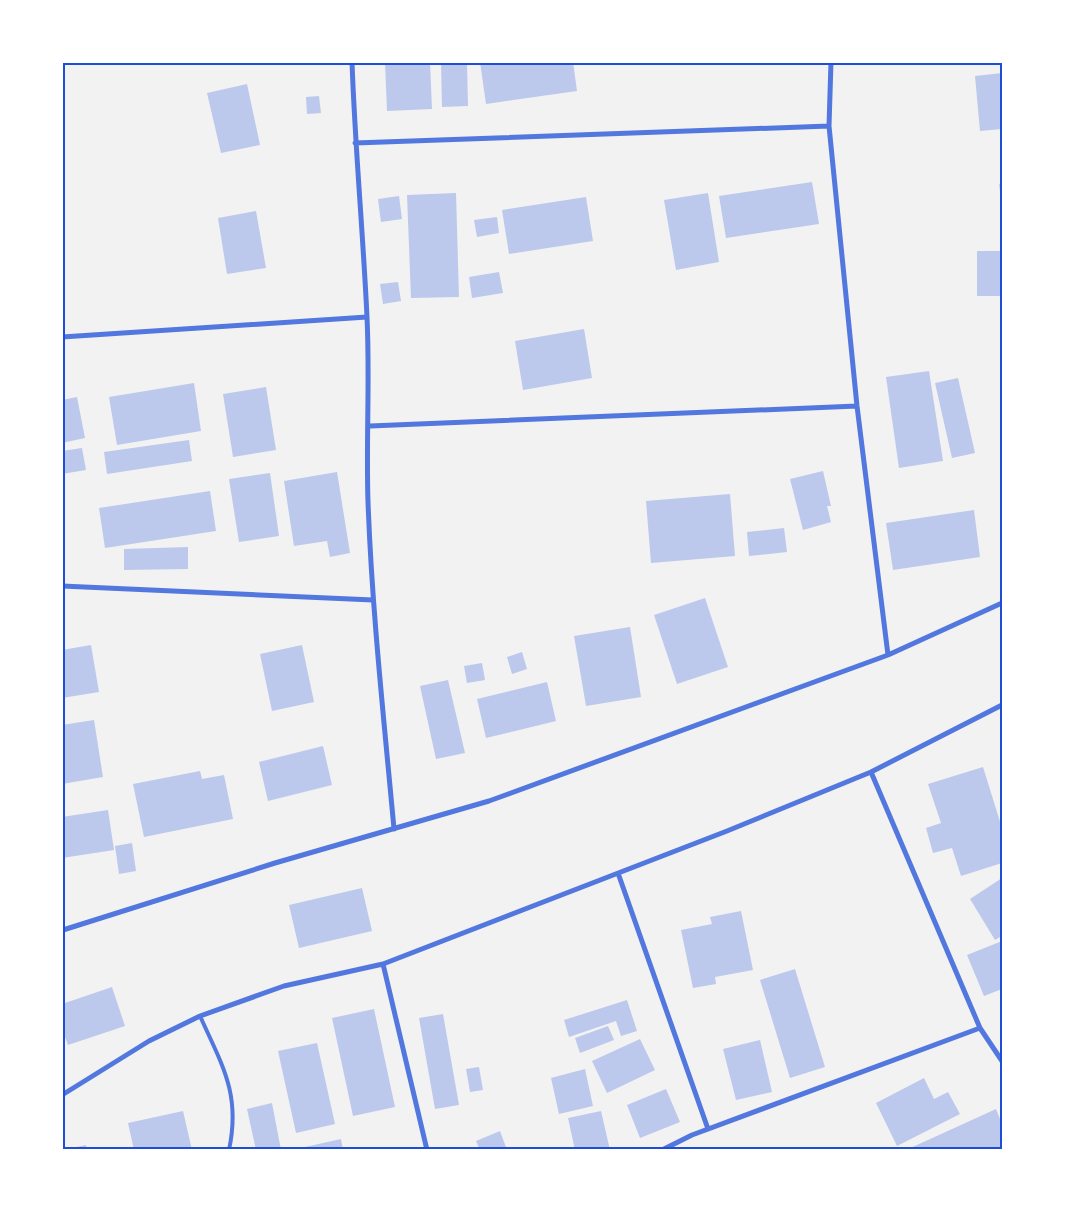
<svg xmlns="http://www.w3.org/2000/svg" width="1065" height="1212" font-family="'IBM Plex Sans',sans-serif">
<rect width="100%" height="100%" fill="#f2f2f2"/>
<!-- building -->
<path fill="#bdc9ec" d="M385 62H430L432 109 387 111Z
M441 62H467L468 106 442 107Z
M480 62H573L577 91 486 104Z
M1002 73V129L980 131 975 76Z
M247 84 260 145 221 153 207 93Z
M319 96 321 113 307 114 306 97Z
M812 182 819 224 726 238 719 196Z
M1002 183V199H1001L999 184Z
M456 193 459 297 411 298 407 195Z
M708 193 719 262 676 270 664 200Z
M399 196 402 219 381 222 378 199Z
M586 197 593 241 509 254 502 210Z
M256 211 266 268 227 274 218 218Z
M497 217 499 233 477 237 474 220Z
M977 251H1002V296H977Z
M499 272 503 293 472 298 469 277Z
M398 282 401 301 383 304 380 284Z
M584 329 592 378 523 390 515 341Z
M929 371 943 461 899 468 886 377Z
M958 378 975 453 952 458 935 383Z
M194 383 201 431 117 445 109 397Z
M266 387 276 450 233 457 223 394Z
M77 397 85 438 62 443V400Z
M189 440 192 461 107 474 104 452Z
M82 448 86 470 62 474V451Z
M823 471 831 506H827L831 522 803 530 790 479Z
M337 472 350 553 330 557 327 541 294 546 284 481Z
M270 473 279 536 239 542 229 479Z
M210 491 216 531 105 548 99 508Z
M730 494 735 556 651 563 646 501Z
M974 510 980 557 893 570 886 523Z
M784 528 787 552 749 556 747 532Z
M188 547V569L124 570V549Z
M705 598 728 667 677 684 654 615Z
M630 627 641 697 586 706 574 636Z
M91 645 99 692 62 698V650Z
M302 645 314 702 272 711 260 654Z
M522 652 527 669 512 674 507 657Z
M482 663 485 680 467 683 464 666Z
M448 680 465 753 436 759 420 686Z
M547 682 556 721 486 738 477 699Z
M94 720 103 777 62 784V725Z
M323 746 332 785 268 801 259 762Z
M983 767 1002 828V863L961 876 952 848 933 853 926 828 941 823 928 784Z
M200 771 202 779 224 775 233 819 144 837 133 784Z
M108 810 114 850 62 858V817Z
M132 843 136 871 119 874 115 846Z
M1002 878V936L995 940 970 899Z
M362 888 372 931 299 948 289 905Z
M741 911 753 970 715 977 716 984 693 988 681 930 712 924 710 917Z
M1002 941V989L984 996 967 955Z
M795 969 825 1067 790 1078 760 980Z
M112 987 125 1026 68 1045 62 1029V1004Z
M627 1000 637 1031 621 1036 616 1021 569 1037 564 1020Z
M374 1009 395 1107 353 1116 332 1018Z
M443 1014 459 1105 435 1109 419 1018Z
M608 1026 614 1040 580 1053 575 1038Z
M640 1039 655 1070 607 1093 592 1061Z
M760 1040 772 1092 736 1100 723 1049Z
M317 1043 335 1124 296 1133 278 1051Z
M479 1067 483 1090 470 1092 466 1069Z
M585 1069 593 1106 559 1114 551 1078Z
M924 1078 934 1099 948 1092 960 1114 897 1146 876 1103Z
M666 1089 680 1122 640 1138 627 1105Z
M272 1103 281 1150H256L247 1109Z
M996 1109 1002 1124V1150H906Z
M183 1111 192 1150H134L128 1123Z
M601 1111 610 1150H575L568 1118Z
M500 1131 507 1150H480L476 1141Z
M341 1139 343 1150H296V1149Z
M86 1145 87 1150H68V1149Z"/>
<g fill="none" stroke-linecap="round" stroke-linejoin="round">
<!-- service -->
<path stroke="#5277de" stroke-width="4" d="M200 1016C222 1065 241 1094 229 1150"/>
<!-- minor -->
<path stroke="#5277de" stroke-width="5" d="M352 62C355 147 363 232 367 317 370 379 366 440 368 502 372 611 384 720 394 829
M831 62 829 126 857 406 888 655
M355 143 829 126
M62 337 367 317
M370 426 857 406
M62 586 373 600
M871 772 980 1028 1002 1061
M618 873 708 1129
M63 930 275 863 489 801 888 655 1002 603
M383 964 427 1150
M62 1095 149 1041 200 1016 284 986 383 964 727 831 871 772 1002 705
M662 1150 692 1135 980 1028"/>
</g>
<!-- border -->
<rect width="1065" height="1212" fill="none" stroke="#ffffff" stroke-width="128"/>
<rect x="64" y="64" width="937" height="1084" fill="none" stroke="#1d4ed8" stroke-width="2"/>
</svg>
